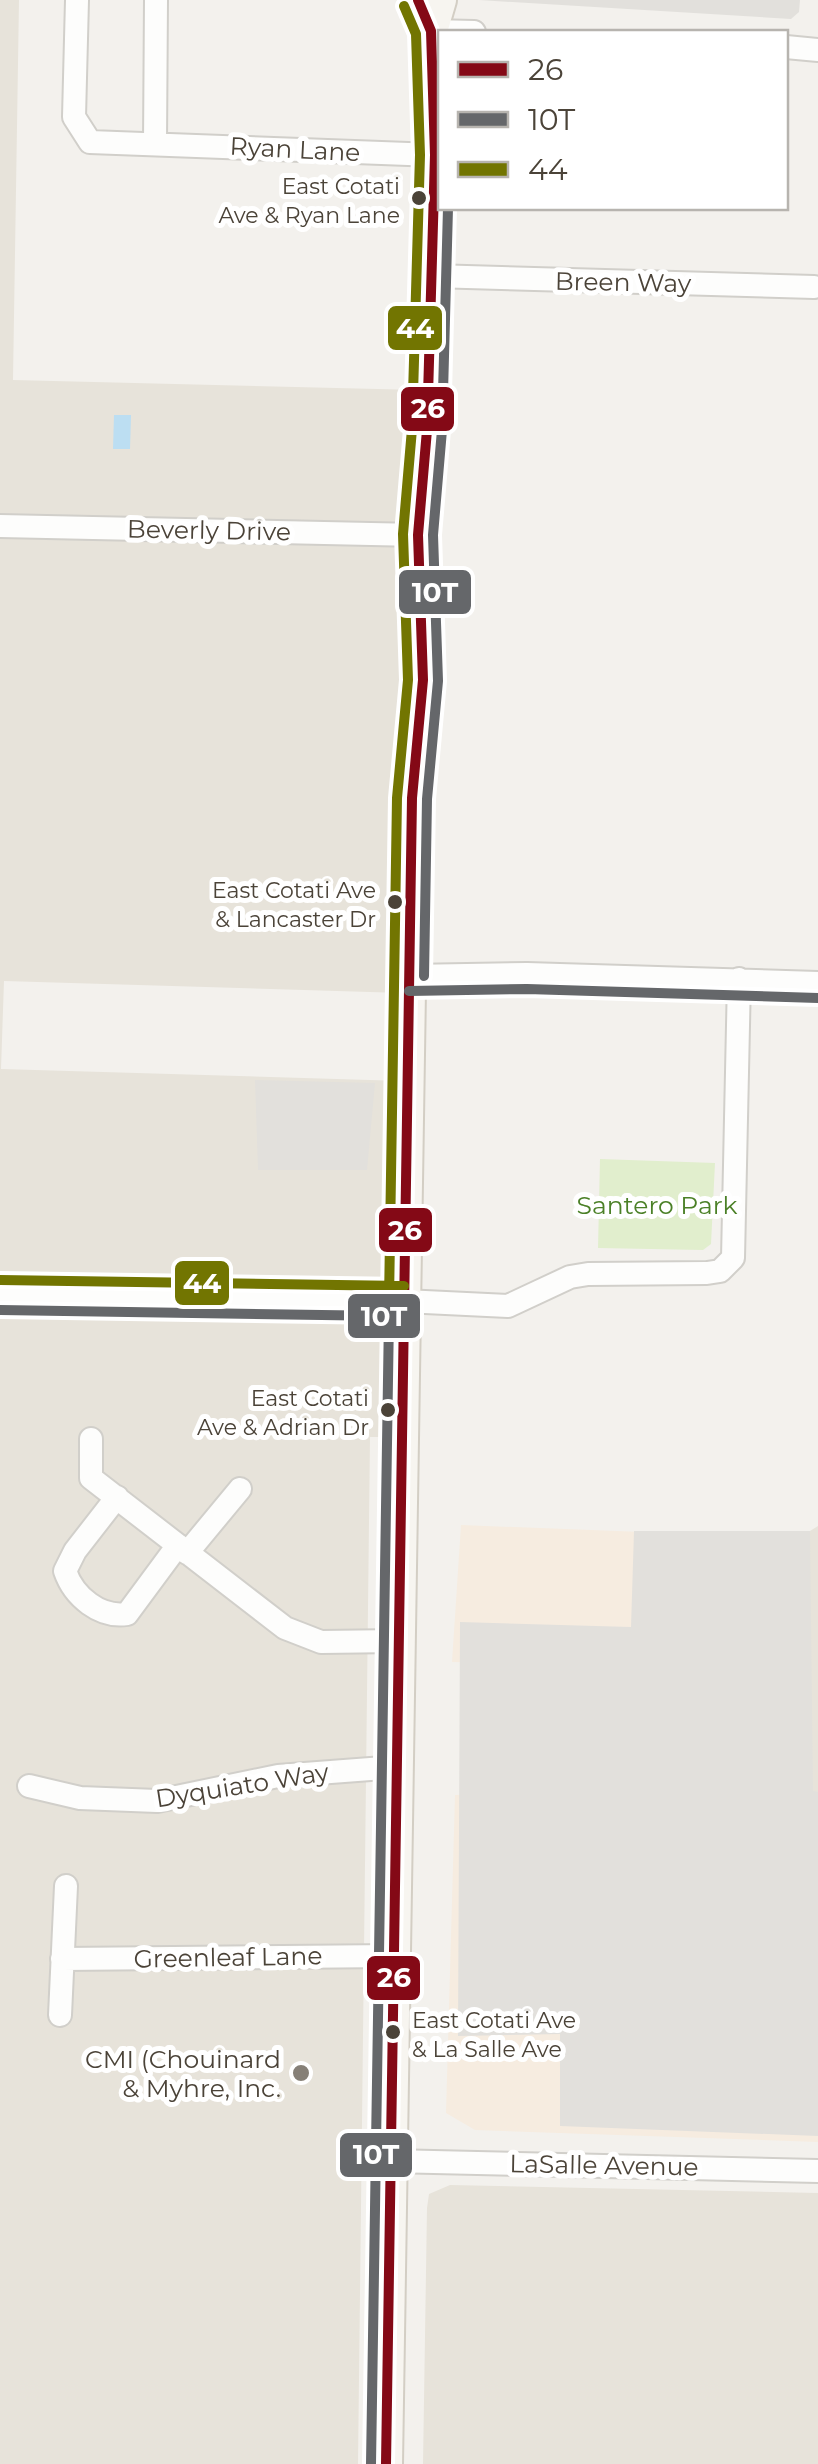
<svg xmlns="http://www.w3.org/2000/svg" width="818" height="2464" font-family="Montserrat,sans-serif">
<rect width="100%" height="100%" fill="#f3f1ed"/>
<!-- residential -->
<path fill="#e7e3da" d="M0 0H19L13 380 419 390 403 993 4 981 1 1069 403 1081 402 1437H370L358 2464H0Z
M818 1526V1797L804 1796 810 1531Z
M450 2185 818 2193V2464H423L427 2208 429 2194Z"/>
<!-- commercial -->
<path fill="#f6ece0" d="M461 1525 797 1538 804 1796 818 1797V2142L475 2130 446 2113 455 1795 603 1793 609 1666 452 1662Z"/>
<!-- green -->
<path fill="#e1eecd" d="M600 1159 715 1163 711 1244 703 1250 598 1248Z"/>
<!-- parking -->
<path fill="#e2e0dc" d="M479 0H800L799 12 791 19Z
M255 1080 375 1083 367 1170H258Z
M634 1531H810L813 1791 818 1792V2136L560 2126V2034L458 2036 460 1622 631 1627Z"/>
<!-- water -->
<path fill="#bcdef2" d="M114 415H131L130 449H113Z"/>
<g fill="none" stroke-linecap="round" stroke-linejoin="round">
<defs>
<path id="minor" d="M77 0 74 117 90 142 435 155
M431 31 474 32
M786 47 818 50
M155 143 156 0
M432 276 814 287
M0 526 418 535
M409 976 527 974 818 983
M404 1301 508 1306 570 1277 588 1274 707 1273 720 1271 733 1258 739 979
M91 1439V1478L285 1628 321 1642 398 1641
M117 1497 75 1551 65 1571C74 1597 100 1618 127 1614L178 1545
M187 1553 240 1489
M29 1786 80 1798 157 1801 278 1776 397 1767
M62 1959 394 1956
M60 2015 66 1886
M390 2161 818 2171"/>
<path id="tertiary" d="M0 1295 404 1301"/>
<path id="secondary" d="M386 2464 412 798 423 680 418 535 427 430 433 222 431 31 440 0"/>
</defs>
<!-- minor casing -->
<use href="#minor" stroke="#d1cfca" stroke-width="26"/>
<!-- tertiary casing -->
<use href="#tertiary" stroke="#d1cfca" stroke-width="34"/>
<!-- secondary casing -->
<use href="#secondary" stroke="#d3cec4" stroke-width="36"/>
<!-- minor -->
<use href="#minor" stroke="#fdfdfc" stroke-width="22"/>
<!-- tertiary -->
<use href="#tertiary" stroke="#fdfdfc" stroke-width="30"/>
<!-- secondary -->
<use href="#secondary" stroke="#f7f5f0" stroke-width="32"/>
<defs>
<path id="bus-1" d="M386 2464 412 798 423 680 418 535 427 430 435 155 431 31 418 0"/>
<path id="bus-2" d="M424 976 427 799 438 681 433 535 442 430 448 208
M409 991 527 989 818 998
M0 1310 389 1316 371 2464"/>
<path id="bus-3" d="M0 1280 404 1286
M389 1301 397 798 408 680 403 534 412 429 420 155 416 34 404 6"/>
</defs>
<!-- bus-1 casing -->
<use href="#bus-1" stroke="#fff" stroke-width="18"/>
<!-- bus-2 casing -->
<use href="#bus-2" stroke="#fff" stroke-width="18"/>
<!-- bus-3 casing -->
<use href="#bus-3" stroke="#fff" stroke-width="18"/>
<!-- bus-1 -->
<use href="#bus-1" stroke="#840916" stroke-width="10"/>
<!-- bus-2 -->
<use href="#bus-2" stroke="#65676a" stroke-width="10"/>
<!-- bus-3 -->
<use href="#bus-3" stroke="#727501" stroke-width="10"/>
</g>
<!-- markers -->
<g fill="#4b4338" stroke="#fff" stroke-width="4">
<circle cx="419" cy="198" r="9"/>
<circle cx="395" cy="902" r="9"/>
<circle cx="388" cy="1410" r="9"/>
<circle cx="393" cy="2032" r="9"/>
</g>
<circle fill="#868077" stroke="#fff" stroke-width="4" cx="301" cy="2073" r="10"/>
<g text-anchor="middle" stroke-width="10" stroke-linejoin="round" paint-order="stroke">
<!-- bus labels -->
<g font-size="22" fill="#4b4338" stroke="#fff" text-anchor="end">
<text x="400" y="194">East Cotati<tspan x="400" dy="29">Ave &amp; Ryan Lane</tspan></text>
<text x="376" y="898">East Cotati Ave<tspan x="376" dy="29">&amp; Lancaster Dr</tspan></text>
<text x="369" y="1406">East Cotati<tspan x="369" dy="29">Ave &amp; Adrian Dr</tspan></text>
<text x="412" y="2028" text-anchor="start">East Cotati Ave<tspan x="412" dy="29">&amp; La Salle Ave</tspan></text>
</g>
<!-- street labels -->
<g font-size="25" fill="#4b4338" stroke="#fff">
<text transform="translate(295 149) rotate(3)" y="9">Ryan Lane</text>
<text transform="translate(623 282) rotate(1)" y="9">Breen Way</text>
<text transform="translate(209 530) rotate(1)" y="9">Beverly Drive</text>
<text transform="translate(242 1785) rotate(-9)" y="9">Dyquiato Way</text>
<text transform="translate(228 1957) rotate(-1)" y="9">Greenleaf Lane</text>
<text transform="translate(604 2165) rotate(1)" y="9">LaSalle Avenue</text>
</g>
<!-- park labels -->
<g font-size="25" fill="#4b8027" stroke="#fff">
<text x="657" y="1214">Santero Park</text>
</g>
<!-- poi labels -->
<g font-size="25" fill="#4b4338" stroke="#fff" text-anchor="end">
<text x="281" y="2068">CMI (Chouinard<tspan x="281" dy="29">&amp; Myhre, Inc.</tspan></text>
</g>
</g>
<g stroke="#fff" stroke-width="4">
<rect x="386" y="304" width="58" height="48" rx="10" fill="#727501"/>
<rect x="399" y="385" width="57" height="48" rx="10" fill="#840916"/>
<rect x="397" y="568" width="76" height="48" rx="10" fill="#65676a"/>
<rect x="377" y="1206" width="57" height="48" rx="10" fill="#840916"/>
<rect x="173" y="1259" width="58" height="48" rx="10" fill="#727501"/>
<rect x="346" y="1292" width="76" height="48" rx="10" fill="#65676a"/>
<rect x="365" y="1954" width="57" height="48" rx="10" fill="#840916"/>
<rect x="338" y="2131" width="76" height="48" rx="10" fill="#65676a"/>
</g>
<g font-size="28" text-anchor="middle" font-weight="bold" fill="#fff">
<text x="415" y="338">44</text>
<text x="428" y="418">26</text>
<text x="435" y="602">10T</text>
<text x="405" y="1240">26</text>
<text x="202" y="1293">44</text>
<text x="384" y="1326">10T</text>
<text x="394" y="1987">26</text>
<text x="376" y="2164">10T</text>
</g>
<!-- legend -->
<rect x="438" y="30" width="350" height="180" fill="#ffffff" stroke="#b7b4af" stroke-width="2.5"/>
<rect x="458" y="62" width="50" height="15" fill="#840916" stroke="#b7b4af" stroke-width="2.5"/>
<text x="528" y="80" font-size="30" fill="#4b4338">26</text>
<rect x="458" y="112" width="50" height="15" fill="#65676a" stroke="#b7b4af" stroke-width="2.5"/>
<text x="528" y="130" font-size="30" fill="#4b4338">10T</text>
<rect x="458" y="162" width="50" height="15" fill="#727501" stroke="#b7b4af" stroke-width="2.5"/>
<text x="528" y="180" font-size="30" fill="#4b4338">44</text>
</svg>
